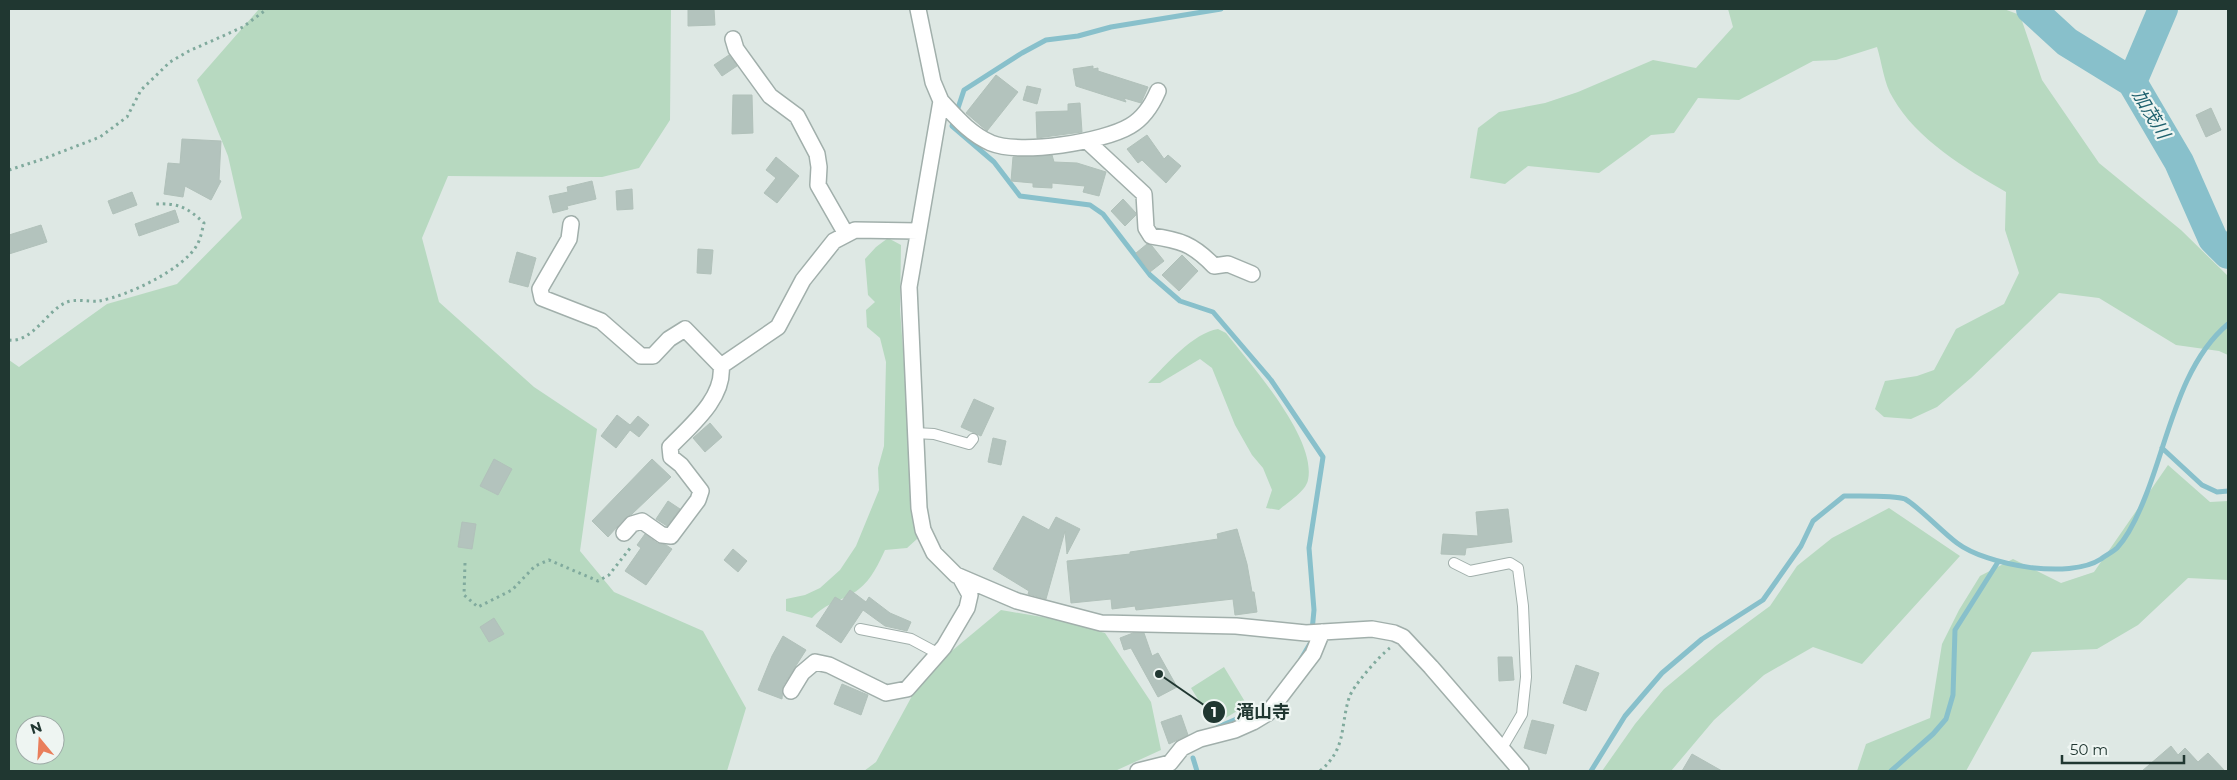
<svg xmlns="http://www.w3.org/2000/svg" width="2237" height="780" font-family="Montserrat,'Noto Sans JP',sans-serif">
<rect width="100%" height="100%" fill="#dee8e4"/>
<!-- green -->
<path fill="#b7d9c0" fill-rule="evenodd" d="M259 9H671L670 120 639 168 602 177 448 176 422 238 439 302 534 387 597 429 580 551 614 592 703 631 746 708 727 771H9V360L19 367 107 304 177 284 242 218 228 156 197 80ZM25 725H55V755H25Z
M1728 9H2004L2020 15 2042 80 2099 163 2181 230 2228 276V355L2219 351 2176 345 2099 298 2059 293 1971 378 1937 407 1911 419 1884 417 1875 409 1885 381 1917 376 1934 370 1956 329 2004 304 2019 273 2005 230 2006 192C1966 169 1916 139 1893 98 1884 84 1882 63 1877 47L1836 60 1813 61 1739 100 1698 98 1674 133 1651 135 1599 173 1528 166 1505 184 1470 178 1478 128 1499 112 1545 103 1578 92 1653 60 1696 68 1733 27Z
M888 238 901 245 900 309 917 539 907 548 885 550C879 563 871 580 859 589 844 601 826 602 812 618L786 611V599L805 595 820 588 840 570 856 546 879 490 878 468 884 446 886 362 880 338 867 327 866 310 875 302 868 295 865 259 876 247Z
M1218 329 1226 333C1250 364 1317 438 1308 480 1306 491 1288 502 1279 510L1266 508 1272 490 1263 468 1252 455 1235 425 1212 368 1200 359 1160 383H1148C1166 365 1193 333 1218 329Z
M2168 465 2210 502 2228 501V580L2188 578 2138 625 2097 649 2032 652 1966 771H1857L1866 744 1930 718 1942 644 1959 610 1980 576 2013 559 2061 583 2094 572Z
M1889 508 1960 556 1862 664 1813 647 1764 675 1714 720 1671 771H1602L1635 724 1664 689 1717 645 1770 606 1797 566 1832 538Z
M1001 610 1054 619 1105 633 1151 702 1161 750 1115 771H864L876 762 924 674Z
M1224 667 1247 705 1214 725 1191 688Z"/>
<g fill="none" stroke-linecap="round" stroke-linejoin="round">
<!-- stream -->
<path stroke="#88c0cb" stroke-width="5" d="M1221 9 1111 27 1078 36 1046 40 1022 53 964 90 952 126 994 162 1020 196 1090 205 1103 214 1150 275 1180 301 1213 312 1271 380 1323 457 1309 548 1314 610 1312 631
M2162 448 2202 485 2217 492 2228 491
M1301 659 1311 642
M1218 727 1260 709
M1193 758 1197 771
M1591 771 1625 716 1662 673 1702 639 1763 600 1801 546 1813 521 1844 496C1857 496 1895 495 1905 499 1919 507 1942 532 1957 543 1986 565 2069 580 2101 559 2106 555 2113 552 2117 548 2130 534 2139 513 2146 495 2168 440 2180 364 2228 324
M1891 771 1933 734 1946 719 1953 695 1955 630 1998 562"/>
<!-- river -->
<path stroke="#88c0cb" stroke-width="30" d="M2031 9 2067 42 2132 82 2179 162 2213 239 2228 254
M2132 82 2163 9"/>
</g>
<!-- building -->
<path fill="#b3c3bd" stroke="#b1c1ba" d="M688 9H714L715 25 688 26Z
M729 55 737 66 722 76 714 65Z
M1093 66V69L1098 68V71L1148 87 1141 103 1124 98 1126 102 1076 86 1073 69Z
M996 75 1018 92 987 131 966 113Z
M1027 86 1041 89 1037 104 1023 100Z
M733 95H752L753 133 732 134Z
M1080 103 1082 132 1037 138 1036 112 1068 111V104Z
M2211 108 2221 130 2206 137 2196 115Z
M1147 135 1164 159 1168 155 1181 166 1166 183 1142 160 1138 163 1127 149Z
M182 139 221 141 219 180 221 181 211 200 185 186 183 197 164 194 168 163 180 164Z
M1052 155 1054 162 1077 163 1106 172 1099 196 1083 192 1085 186 1052 183V188L1033 187V183L1011 181 1013 157Z
M776 157 799 176 777 203 764 193 776 178 766 170Z
M592 181 596 199 567 206 568 209 553 213 549 196 568 192 567 187Z
M632 189 633 209 617 210 616 191Z
M132 192 137 205 113 214 108 201Z
M1123 199 1136 213V215L1125 226 1111 211Z
M175 210 179 222 139 236 135 224Z
M41 225 47 242 9 254V235Z
M1147 244 1152 246 1164 261 1150 272 1136 253Z
M698 249 713 250 711 274 697 273Z
M517 252 536 258 528 287 509 282Z
M1182 255 1198 271 1179 291 1162 275Z
M974 399 994 408 981 436 961 427Z
M617 415 630 425 638 416 649 425 639 437 630 430 616 448 601 436Z
M710 423 722 437 705 452 693 438Z
M993 438 1006 441 1001 465 988 462Z
M494 459 512 469 498 495 480 486Z
M652 459 671 477 632 514 625 518 608 537 592 521Z
M668 501 680 509 667 526 656 519Z
M1508 509 1512 542 1466 548 1465 555 1441 554 1443 534 1478 536 1476 512Z
M1023 516 1049 530 1056 517 1080 529 1067 554 1065 531 1046 599 1028 594 1029 591 993 569Z
M462 522 476 524 472 549 458 547Z
M1237 529 1247 564 1252 592H1254L1257 612 1235 615 1233 599 1136 610 1135 606 1112 609 1111 599 1071 603 1067 561 1130 554V552L1218 539 1217 534Z
M645 534 657 543 666 545 672 549 646 585 625 571 641 548 637 545Z
M733 549 747 561 738 572 724 560Z
M850 590 866 602 869 597 890 613 911 622 907 631 885 626 863 610 841 643 816 626 835 597 842 601Z
M494 618 504 634 489 642 480 627Z
M1133 633H1144L1152 656 1158 653 1177 687 1158 697 1131 648 1124 650 1120 638Z
M783 636 806 650 783 686 782 699 758 690 772 656Z
M1498 657H1512L1514 680 1499 681Z
M1576 665 1599 673 1586 711 1563 703Z
M842 684 868 695 861 715 834 704Z
M1181 715 1188 735 1169 744 1161 722Z
M1532 720 1554 725 1546 754 1524 748Z
M2171 746 2178 755 2185 748 2198 762 2208 753 2225 771H2142Z
M1692 754 1722 771H1682Z"/>
<g fill="none" stroke-linecap="round" stroke-linejoin="round">
<defs>
<path id="lane" d="M915 433 934 434 969 444 973 439
M1454 563 1470 571 1510 563 1518 568 1523 606 1526 677 1522 714 1502 748
M860 629 911 639 939 654"/>
<path id="street" d="M918 9 933 82 941 101 909 287 919 508 923 530 934 553 956 575 1017 601 1101 623 1236 626 1306 633 1372 629 1394 633 1403 637 1431 667 1521 771
M733 39 736 49 770 96 797 116 817 154 819 167 818 185 846 234
M941 101C956 117 970 134 991 143 1021 155 1103 142 1130 126 1144 118 1152 105 1158 91
M1087 141 1144 194 1146 228 1151 236C1180 240 1193 244 1214 266L1228 264 1252 274
M571 224 569 239 540 289 542 298 601 321 641 356H653L669 339 685 329 721 366
M624 533 632 524 642 521 662 535 671 536 698 500 701 491 681 465 671 457 670 447C690 426 725 398 721 366L778 327 803 280 834 241 855 230 918 231
M791 691 802 673 815 662 829 665 886 693 907 689 944 647 967 608 970 595 960 577
M1138 771 1170 763 1182 748 1200 739 1235 730 1253 722 1268 713 1313 654 1322 632"/>
</defs>
<!-- lane casing -->
<use href="#lane" stroke="#a1afab" stroke-width="12"/>
<!-- street casing -->
<use href="#street" stroke="#a1afab" stroke-width="18"/>
<!-- path -->
<path stroke="#80aa9d" stroke-width="3" stroke-dasharray="2.5 4" stroke-linecap="butt" d="M9 170 43 159 100 137 127 117 141 90 170 62 189 51 243 27 267 9
M9 340C32 343 47 311 65 303 74 298 89 302 99 301 127 296 183 270 197 245 201 238 202 230 204 223 187 207 178 203 155 204
M465 563 464 595 478 607 512 590 535 566 549 560 598 581 609 575 631 547
M1320 771C1347 748 1340 727 1349 698 1352 687 1380 655 1390 648"/>
<!-- lane -->
<use href="#lane" stroke="#fff" stroke-width="10"/>
<!-- street -->
<use href="#street" stroke="#fff" stroke-width="15"/>
</g>
<g text-anchor="middle" stroke-width="4.5" stroke-linejoin="round" paint-order="stroke">
<!-- water labels -->
<g font-size="18" font-style="italic" fill="#1f616e" stroke="#eef5f2">
<text transform="translate(2151 114) rotate(59)" y="6">加茂川</text>
</g>
</g>
<!-- callouts -->
<path fill="none" stroke="#203731" stroke-width="2" d="M1159 674L1214 712"/>
<g fill="#203731" stroke="#eef5f2" stroke-width="2">
<circle cx="1159" cy="674" r="5"/>
<circle cx="1214" cy="712" r="12"/>
</g>
<g font-size="15" text-anchor="middle" font-weight="bold" fill="#fff">
<text x="1214" y="717">1</text>
</g>
<g font-size="18" text-anchor="middle" font-weight="bold" fill="#203731" stroke="#eef5f2" stroke-width="4.5" stroke-linejoin="round" paint-order="stroke">
<text x="1263" y="718">滝山寺</text>
</g>
<!-- border -->
<rect width="2237" height="780" fill="none" stroke="#203731" stroke-width="20"/>
<!-- north arrow -->
<g transform="translate(40 740) rotate(342)"><circle r="24" fill="#eef5f2" stroke="#9ca9a5"/>
<path d="M0-4L9 19L0 12L-9 19Z" fill="#e97e5b"/>
<text y="-8" font-size="14" font-weight="bold" text-anchor="middle" fill="#203731">N</text>
</g>
<!-- scale -->
<path d="M2062 755v8h122v-8" fill="none" stroke="#203731" stroke-width="2.5"/>
<text x="2070" y="755" font-size="15" fill="#203731" stroke="#eef5f2" stroke-width="4" paint-order="stroke">50 m</text>
</svg>
